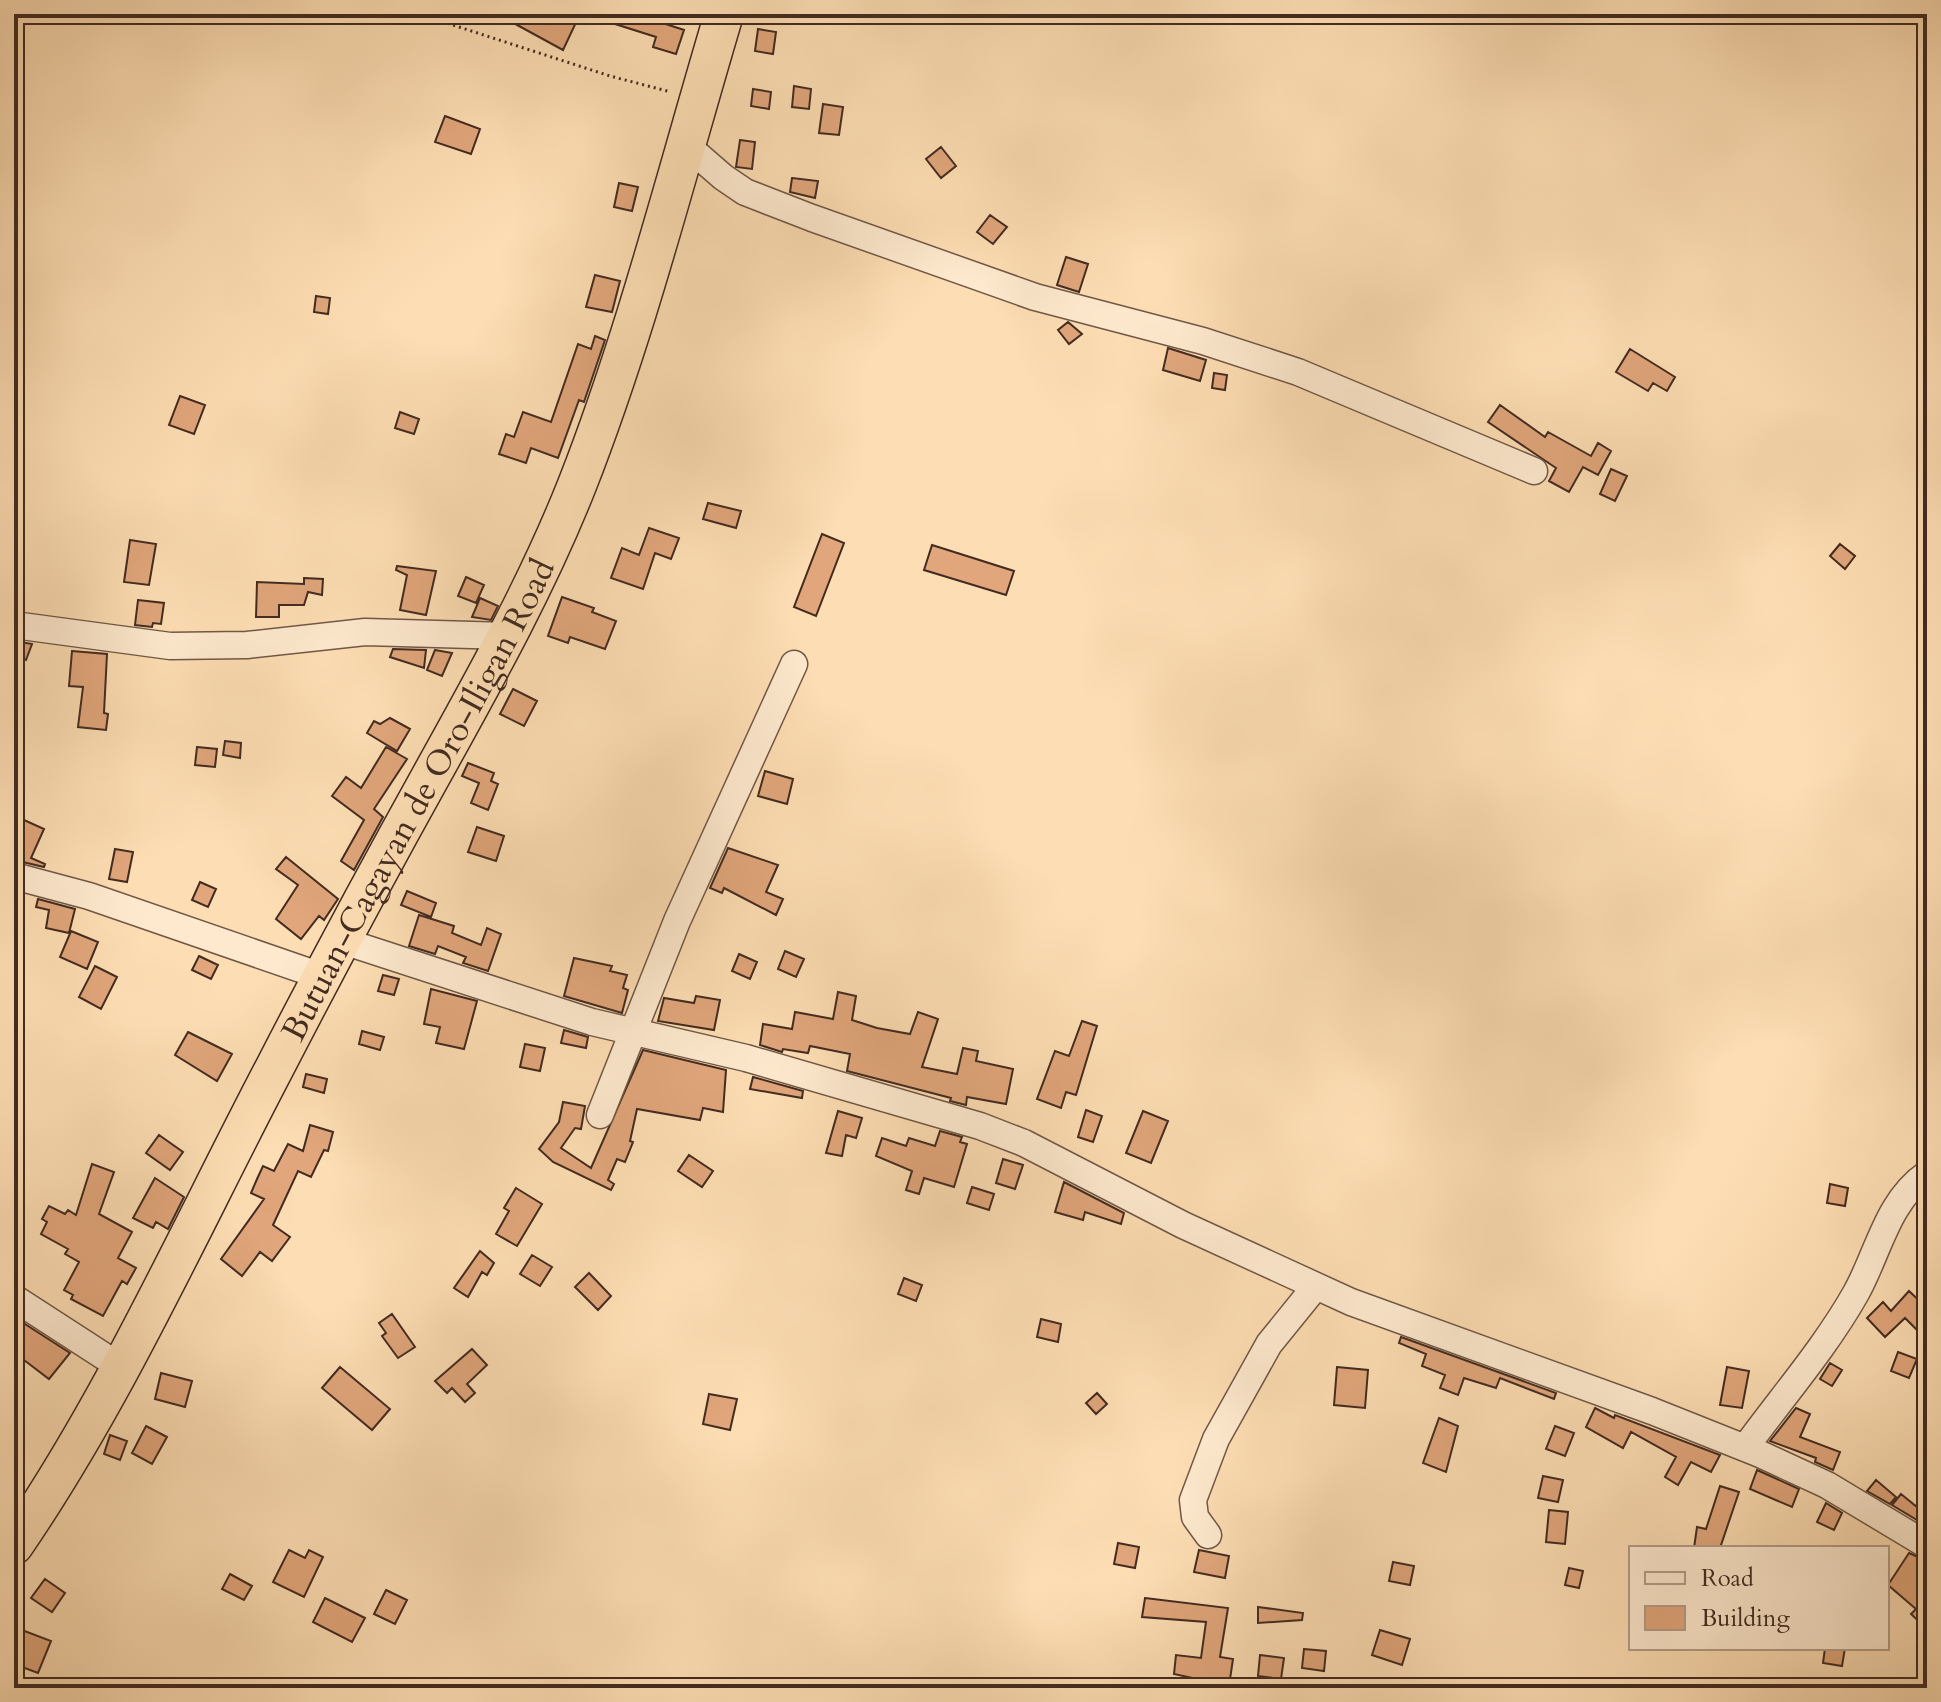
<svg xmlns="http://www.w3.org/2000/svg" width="1941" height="1702" font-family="Cardo,serif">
<rect width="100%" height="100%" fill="#fdddb3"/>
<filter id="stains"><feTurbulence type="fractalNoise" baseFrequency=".0025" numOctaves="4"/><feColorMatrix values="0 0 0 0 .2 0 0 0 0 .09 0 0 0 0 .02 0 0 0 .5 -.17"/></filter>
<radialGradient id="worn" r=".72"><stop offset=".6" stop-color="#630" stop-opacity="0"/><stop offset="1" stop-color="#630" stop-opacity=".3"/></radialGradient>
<!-- building -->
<path fill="#e1a67b" stroke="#422b21" stroke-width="2" d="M497 14H580L563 50Z
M594 14H635L684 30 676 54 653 47 656 37 593 17Z
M758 29 776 32 773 54 755 51Z
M794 86 811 89 809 109 792 107Z
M753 89 771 92 769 109 751 106Z
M823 104 843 107 839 135 819 133Z
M445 116 480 129 471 154 435 142Z
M740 140 755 142 752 169 736 167Z
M941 147 956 166 941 178 926 159Z
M792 178 818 181 815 198 790 192Z
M619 183 638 187 632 211 614 207Z
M990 215 1007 227 993 244 977 232Z
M1066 257 1088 264 1079 292 1057 285Z
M595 275 620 281 612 312 586 307Z
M316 296 330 298 328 314 314 312Z
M1068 322 1082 334 1069 344 1058 330Z
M595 336 605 340 584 402 579 400 558 458 531 448 526 463 499 454 506 434 514 437 523 412 551 422 578 344 591 349Z
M1168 348 1206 360 1200 381 1163 370Z
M1630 349 1675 377 1667 391 1653 383 1648 391 1616 372Z
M1214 373 1227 375 1225 390 1212 388Z
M180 396 205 405 194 434 169 425Z
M1500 405 1545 437 1548 432 1591 456 1598 443 1611 451 1598 475 1583 467 1569 492 1549 481 1556 468 1488 422Z
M400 412 419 419 414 434 395 428Z
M1611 469 1627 476 1615 501 1600 494Z
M708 503 741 511 736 528 703 519Z
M649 528 679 538 671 559 655 553 643 589 611 578 622 548 639 555Z
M822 534 844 543 816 616 794 607Z
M130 540 156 544 149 585 124 582Z
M1840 544 1855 556 1845 569 1830 556Z
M932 545 1014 571 1006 595 924 570Z
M397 566 436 571 426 615 400 610 407 575 396 570Z
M466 577 484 585 476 603 458 596Z
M304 578 323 579 322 595 308 592 304 605H279V617H256L257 582 304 584Z
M562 597 594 608 592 612 616 621 605 649 570 637 568 643 548 636Z
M480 598 498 606 491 620 472 617Z
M138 600 164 603 161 624 153 623 152 627 135 625Z
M14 641 32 644 26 660 14 655Z
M393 649 426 650 424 668 390 657Z
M435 650 452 653 442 676 427 670Z
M72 651 107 654 104 713 108 714 106 730 78 727 83 687 69 686Z
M513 689 537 701 524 726 500 714Z
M390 718 410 729 397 751 367 733 374 721 380 724Z
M225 741 241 743 240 758 223 755Z
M197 747 217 749 215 767 195 765Z
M386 747 407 759 374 809 383 817 354 870 341 861 364 820 332 796 346 777 361 788Z
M468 763 494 773 491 781 498 784 488 810 471 803 479 783 462 776Z
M765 771 793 779 787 804 758 796Z
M24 820 44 829 31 858 45 864 44 867 14 860V842Z
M477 827 504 836 496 861 468 852Z
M728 848 778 865 766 892 783 899 776 915 724 888 722 893 710 888Z
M115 849 133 852 127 882 109 879Z
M286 857 338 899 324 920 319 916 301 939 276 919 298 885 276 869Z
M200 882 216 889 208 907 192 900Z
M407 891 436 903 431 917 401 905Z
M38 899 75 909 69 933 46 928 49 910 36 907Z
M419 915 454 926 452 933 481 945 487 928 501 934 488 971 463 963 466 957 438 946 435 954 409 946Z
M71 931 98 942 87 969 60 957Z
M785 951 804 959 796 977 778 969Z
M739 954 757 962 750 979 732 971Z
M199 956 218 965 211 979 192 970Z
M574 958 612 966 610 971 627 975 623 988 628 990 622 1013 564 996Z
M95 966 117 977 101 1009 79 997Z
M383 975 399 979 394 995 378 991Z
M431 989 477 1001 464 1049 436 1043 440 1027 424 1024Z
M838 992 856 996 852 1020 877 1028 910 1034 918 1012 938 1019 922 1067 957 1074 963 1048 978 1051 976 1061 1013 1069 1006 1104 967 1097 966 1105 950 1101 951 1098 847 1071 850 1054 810 1046 808 1053 783 1049 782 1052 760 1045 763 1024 792 1029 795 1012 833 1019Z
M696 996 720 1000 714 1030 658 1021 664 998 694 1003Z
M1082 1021 1097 1026 1076 1095 1066 1092 1061 1108 1037 1099 1055 1051 1069 1056Z
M564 1030 588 1037 586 1048 561 1043Z
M362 1031 384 1037 380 1050 359 1044Z
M188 1032 232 1054 217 1081 175 1055Z
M525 1044 545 1048 540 1071 520 1067Z
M643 1050 726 1070 723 1112 703 1108 700 1120 637 1109 630 1141 633 1142 625 1162 617 1159 608 1180 614 1184 611 1190 553 1162 539 1149 559 1122 563 1102 585 1106 581 1129 575 1128 561 1148 591 1168Z
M306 1074 327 1079 324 1093 303 1087Z
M753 1077 803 1091 802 1098 750 1089Z
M1086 1110 1102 1116 1093 1142 1078 1137Z
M838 1111 862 1118 856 1138 846 1135 842 1156 826 1153Z
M1143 1111 1168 1121 1151 1163 1126 1153Z
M310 1125 333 1132 328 1151 324 1150 311 1177 298 1171 273 1225 290 1237 272 1261 260 1252 242 1276 221 1259 264 1199 251 1193 257 1179 263 1166 274 1171 288 1144 303 1151Z
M940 1131 962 1137 960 1142 967 1144 954 1187 924 1178 919 1194 906 1190 912 1171 876 1156 882 1138 906 1146 909 1138 935 1146Z
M159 1135 183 1152 170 1170 146 1153Z
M689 1155 713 1171 702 1187 678 1171Z
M1003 1159 1023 1165 1015 1189 996 1183Z
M92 1164 114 1172 99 1214 132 1232 118 1258 136 1268 127 1284 122 1281 103 1316 71 1299 73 1295 64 1290 79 1262 65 1254 68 1249 41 1234 47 1222 42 1219 49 1206 65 1214 68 1210 76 1215Z
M155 1178 184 1197 168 1229 156 1222 153 1228 133 1218Z
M1064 1182 1124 1213 1121 1224 1085 1212 1083 1220 1055 1212Z
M1830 1184 1848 1188 1845 1206 1827 1203Z
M972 1187 994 1194 989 1210 967 1203Z
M516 1188 542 1204 517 1246 496 1234 509 1211 504 1208Z
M480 1251 494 1263 487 1275 482 1272 468 1297 454 1288Z
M532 1255 552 1267 540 1286 520 1274Z
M589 1273 611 1296 598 1310 575 1287Z
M904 1278 922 1285 916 1301 898 1294Z
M1909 1291 1927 1308V1324L1919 1332 1905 1318 1885 1337 1867 1318 1883 1302 1891 1311Z
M392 1314 415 1347 398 1358 382 1336 386 1333 379 1323Z
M14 1317 70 1353 49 1379 16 1354 23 1333 14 1330Z
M1041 1319 1061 1324 1058 1342 1037 1337Z
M1401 1337 1556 1393 1554 1399 1500 1378 1496 1388 1464 1378 1458 1395 1440 1388 1445 1375 1422 1366 1426 1354 1399 1343Z
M472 1349 487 1365 467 1384 475 1393 465 1402 452 1388 447 1393 435 1381Z
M1898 1352 1917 1359 1909 1378 1891 1371Z
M1830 1363 1842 1370 1832 1386 1820 1379Z
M340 1367 390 1409 372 1430 322 1388Z
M1337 1367 1368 1370 1365 1408 1334 1405Z
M1727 1367 1749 1371 1742 1408 1720 1405Z
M161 1373 192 1381 185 1407 155 1399Z
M1097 1393 1107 1404 1096 1414 1086 1403Z
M709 1394 737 1399 730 1430 703 1424Z
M1595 1408 1614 1418 1615 1415 1720 1455 1711 1472 1691 1462 1678 1485 1665 1477 1676 1457 1631 1432 1623 1448 1586 1427Z
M1796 1408 1810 1414 1800 1437 1840 1452 1833 1470 1815 1462 1816 1458 1770 1441Z
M1439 1418 1458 1426 1446 1472 1423 1463Z
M146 1426 167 1437 152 1464 132 1453Z
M1555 1426 1574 1433 1565 1456 1546 1449Z
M110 1435 127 1441 120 1460 104 1454Z
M1757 1470 1799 1489 1792 1507 1750 1489Z
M1543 1476 1563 1480 1558 1502 1538 1498Z
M1876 1480 1896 1497 1890 1504 1867 1491Z
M1720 1486 1739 1492 1720 1548H1694L1697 1527 1706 1529Z
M1901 1494 1917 1507 1927 1494V1526L1892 1505Z
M1826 1503 1842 1513 1834 1530 1817 1522Z
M1549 1510 1568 1512 1565 1544 1546 1542Z
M1118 1543 1139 1547 1135 1568 1114 1564Z
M289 1550 305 1558 309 1550 323 1557 304 1597 273 1582Z
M1199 1550 1229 1556 1225 1578 1194 1572Z
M1909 1553 1927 1561V1629L1911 1614 1916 1609 1888 1585Z
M1393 1562 1414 1566 1410 1585 1389 1581Z
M1569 1568 1583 1571 1579 1588 1565 1585Z
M230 1574 252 1586 244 1600 222 1589Z
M45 1579 65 1593 52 1612 31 1598Z
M386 1590 407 1600 395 1624 374 1614Z
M325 1598 365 1618 352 1642 313 1622Z
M1145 1598 1228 1608 1220 1657 1233 1659 1229 1686 1174 1674 1176 1655 1201 1658 1206 1622 1142 1617Z
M1258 1607 1303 1613 1302 1620 1258 1623Z
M14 1627 51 1641 38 1673 14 1664Z
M1380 1630 1410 1639 1402 1665 1372 1655Z
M1825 1648H1845L1842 1666 1823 1663Z
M1304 1649 1326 1651 1324 1671 1302 1668Z
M1260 1655 1284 1658 1281 1679 1258 1676Z"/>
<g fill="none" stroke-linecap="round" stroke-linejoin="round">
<defs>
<path id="minor" d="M685 144 723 177 745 192 812 218 1035 297 1203 341 1298 372 1534 471
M14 625 170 646 247 645 365 632 508 636
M14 876 89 896 321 976
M340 940 592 1022 746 1058 980 1126 1024 1143 1183 1225 1351 1302 1652 1411 1760 1454 1827 1485 1927 1545
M600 1115 677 921 794 664
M14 1298 119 1366
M1745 1448C1782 1397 1825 1348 1856 1293 1878 1254 1887 1201 1927 1174
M1208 1535 1195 1517 1193 1500 1216 1439 1269 1344 1316 1286"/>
<g id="highway">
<path id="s1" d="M14 1545C116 1396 191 1227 275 1067 326 968 378 871 432 774 484 680 537 586 577 485 637 332 677 171 724 14"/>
</g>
</defs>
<!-- minor casing -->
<use href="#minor" stroke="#715846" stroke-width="29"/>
<!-- highway casing -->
<use href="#highway" stroke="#422b21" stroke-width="41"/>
<!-- path -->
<path stroke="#422b21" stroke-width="3" stroke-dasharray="2 4" stroke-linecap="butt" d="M419 14 610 76 671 92"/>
<!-- minor -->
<use href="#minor" stroke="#fee9ce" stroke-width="26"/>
<!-- highway -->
<use href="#highway" stroke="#fdddb3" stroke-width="38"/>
</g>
<g text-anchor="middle" stroke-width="6" stroke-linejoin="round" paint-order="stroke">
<!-- street labels -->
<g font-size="34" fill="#422b21" stroke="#fee9ce">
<text dy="12" stroke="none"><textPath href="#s1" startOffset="848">Butuan-Cagayan de Oro-Iligan Road</textPath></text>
</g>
</g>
<!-- margin -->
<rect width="1941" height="1702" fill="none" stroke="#fdddb3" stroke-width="48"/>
<rect x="16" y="16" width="1909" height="1670" fill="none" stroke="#422b21" stroke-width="4"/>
<rect x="24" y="24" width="1893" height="1654" fill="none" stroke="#422b21" stroke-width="2"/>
<!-- legend -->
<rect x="1629" y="1546" width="260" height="104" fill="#fee9ce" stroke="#b39d89" stroke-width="2"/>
<rect x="1645" y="1572" width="40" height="12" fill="#fee9ce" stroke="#b39d89" stroke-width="2"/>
<text x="1701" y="1586" font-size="24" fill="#422b21">Road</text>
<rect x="1645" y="1606" width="40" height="24" fill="#e1a67b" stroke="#b39d89" stroke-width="2"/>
<text x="1701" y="1626" font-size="24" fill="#422b21">Building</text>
<rect width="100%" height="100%" filter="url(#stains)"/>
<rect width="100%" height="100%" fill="url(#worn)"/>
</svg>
